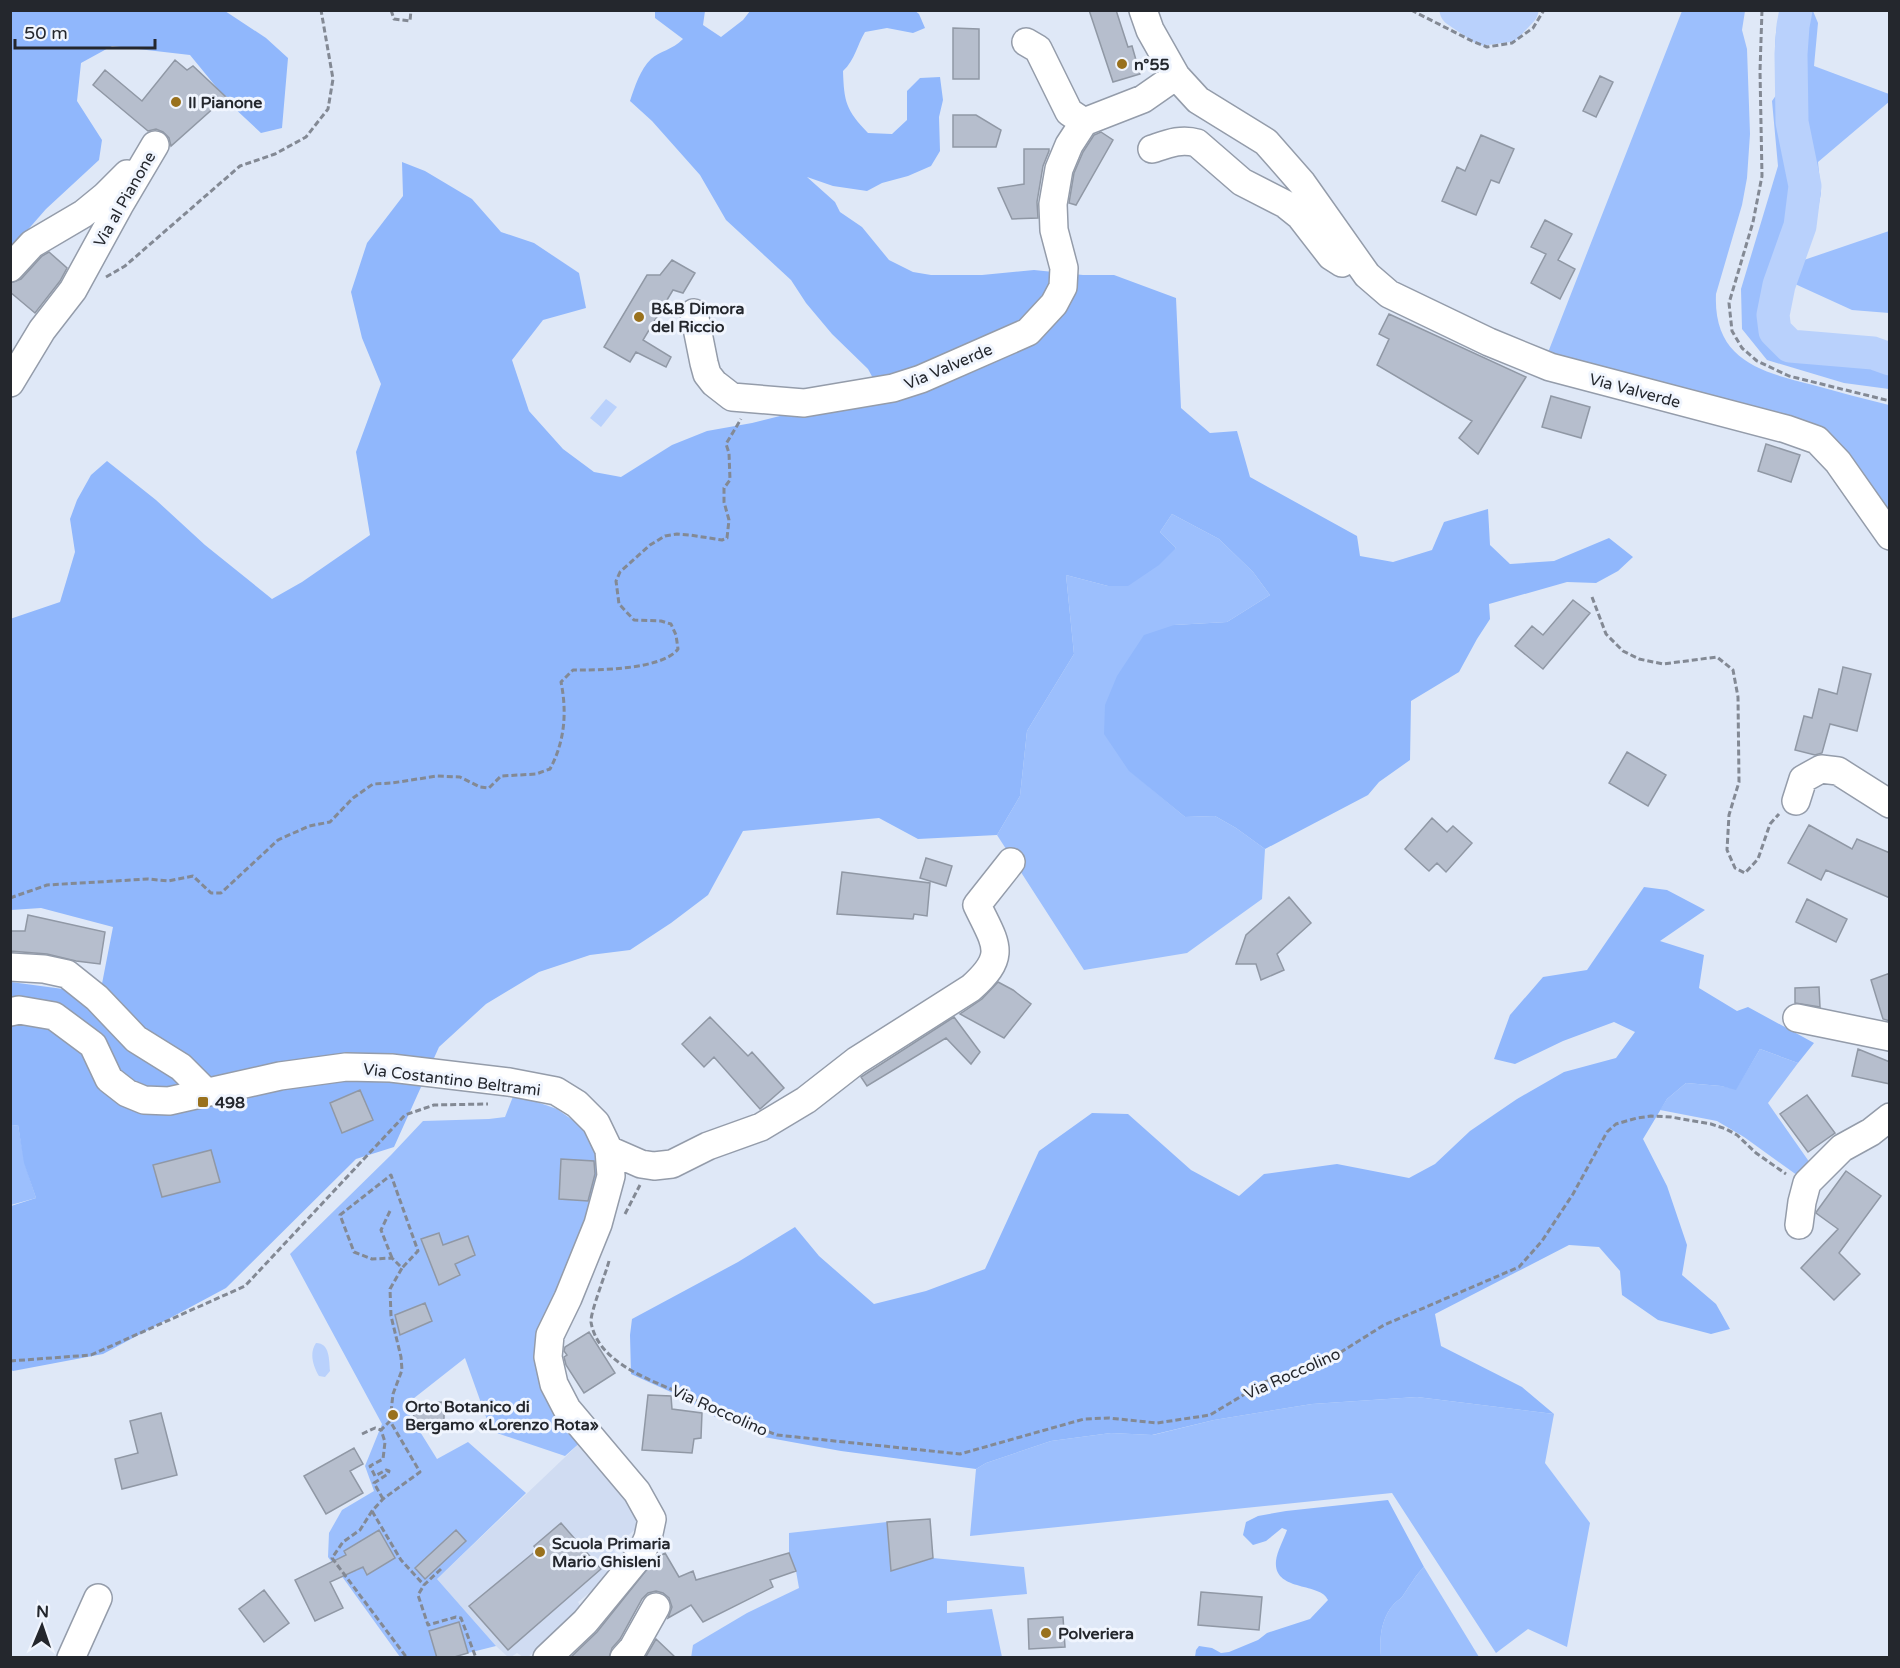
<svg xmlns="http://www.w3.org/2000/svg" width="1900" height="1668" font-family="'Varela Round',sans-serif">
<rect width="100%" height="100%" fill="#dfe8f7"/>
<!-- built -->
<path fill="#d0dcf2" d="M583 1440 637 1514V1528L613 1548 618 1557 615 1572 578 1602 582 1609 528 1657H523L517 1653 511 1657H508L496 1646 437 1579Z"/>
<!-- green -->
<path fill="#9cbffd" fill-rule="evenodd" d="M1682 11H1745L1742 30 1747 49 1750 134 1747 178 1742 205 1716 294C1713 360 1761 372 1813 385 1839 392 1864 399 1889 405V520L1848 456 1547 355Z
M1780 11H1813L1818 23 1814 66 1889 94 1890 101 1818 162 1821 193 1814 230 1775 275 1768 310V332L1773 341 1781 347 1790 350 1813 351 1831 345 1863 347 1889 355V389L1844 383 1767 360 1742 329 1741 289 1778 166 1772 101 1781 88C1774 58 1773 40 1780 11Z
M1889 231V313L1852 310 1795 284 1801 261Z
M1172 514 1219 539 1253 572 1270 595 1227 622 1174 625 1130 771 1185 817 1215 816 1236 828 1265 849 1262 899 1187 953 1084 970 997 835 1020 796 1027 731 1074 654 1066 575 1108 586 1176 548 1160 532Z
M1760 1049 1798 1063 1768 1103 1810 1163 1801 1178 1744 1137 1717 1121 1660 1110 1667 1099 1686 1083 1721 1086 1736 1089Z
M514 1094 557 1109 588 1131 599 1162 596 1201 539 1332 583 1440 565 1456 491 1431 465 1358 404 1406 437 1459 468 1442 526 1493 437 1579 496 1646 468 1653 459 1622 429 1631 437 1657H400L328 1557 329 1533 342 1510 374 1491 365 1466 382 1424 290 1254 391 1155 423 1121 489 1119 505 1117ZM379 1531 395 1558 367 1574 363 1567 356 1571 344 1551Z
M18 1125 25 1164 36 1198 11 1205V1126Z
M1417 1397 1554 1414 1545 1463 1590 1523 1567 1647 1528 1629 1496 1653 1392 1493 970 1536 976 1469 986 1463 1051 1441 1111 1433 1153 1435 1214 1420 1312 1404Z
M887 1522 891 1571 933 1558 1024 1567 1027 1594 947 1601V1613L992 1609 1002 1657 691 1658 693 1645 747 1613 799 1588 796 1571 789 1553V1533Z
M1424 1567 1479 1657H1381C1379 1639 1381 1618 1394 1604 1398 1600 1402 1598 1404 1594 1411 1584 1415 1576 1424 1567Z"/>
<!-- forest -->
<path fill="#90b7fc" d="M655 10 705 11 703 25 721 37 743 20 750 11 914 10 919 14 925 28 913 33 887 28 865 32C857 45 855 60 843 71 844 102 846 110 868 133L892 134 907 120V91L920 78 940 77 943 100 939 117 940 151 931 166 908 176 882 183 867 191 833 186 807 177 835 202 840 212 862 227 889 260 913 272 931 275H982L1034 270 1083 275H1114L1176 298 1181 408 1210 433 1237 431 1250 477 1357 536 1360 556 1393 562 1432 550 1444 522 1488 509 1490 545 1510 564 1554 561 1609 538 1633 557 1618 571 1596 583 1567 582 1489 604 1490 619 1477 639 1459 672 1411 701 1410 760 1379 782 1368 795 1265 849 1236 828 1215 816 1185 817 1129 771 1104 734 1105 705 1117 676 1144 635 1174 625 1227 622 1270 595 1253 572 1219 539 1172 514 1160 532 1176 548 1159 565 1128 586H1108L1066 575 1074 654 1027 731 1020 796 997 835 918 839 879 818 743 831 708 895 671 923 630 950 590 955 539 972 486 1004 439 1047 394 1147 356 1159 226 1288 103 1354 13 1371 10 1369 11 1206 36 1198 24 1163 18 1125 11 1126V982L100 994 113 927 41 908 11 910 10 619 60 602 75 552 70 519 77 500 91 475 107 461 156 500 205 545 272 599 302 582 370 535 356 452 381 384 362 338 351 292 367 243 403 196 402 162 425 171 472 199 501 232 534 243 579 273 586 308 543 320 512 360 529 411 563 449 594 472 621 477 672 445 707 431 752 423 800 411 875 382 868 369 832 334 806 303 791 280 726 220 700 175 652 121 630 101C635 86 640 70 651 59 660 51 672 50 683 39L655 18Z
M11 11H225L266 38 288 58 282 128 261 133 231 105 190 55 112 46 81 63 77 101 102 140 99 160 46 209 11 249Z
M1644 887 1667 890 1705 910 1660 941 1704 955 1699 988 1737 1011 1748 1007 1814 1043 1798 1063 1760 1049 1736 1090 1721 1086 1686 1083 1667 1099 1643 1139 1667 1186 1687 1245 1682 1275 1716 1304 1730 1329 1711 1334 1658 1320 1622 1295 1620 1271 1599 1247 1569 1245 1435 1314 1441 1346 1522 1387 1554 1414 1417 1397 1312 1404 1214 1420 1152 1435 1111 1433 1051 1441 986 1463 976 1469 841 1451 764 1437 717 1418 682 1397 631 1374 630 1335 632 1319 738 1262 795 1227 819 1256 874 1304 926 1291 985 1269 1039 1151 1092 1113 1128 1114 1191 1170 1239 1196 1264 1174 1337 1164 1409 1178 1435 1164 1470 1131 1517 1099 1564 1072 1616 1058 1635 1032 1614 1022 1563 1041 1515 1064 1494 1059 1510 1015 1543 977 1587 970Z
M1388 1500 1424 1567C1415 1576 1411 1584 1404 1594 1402 1598 1398 1600 1394 1604 1381 1618 1379 1639 1381 1657H1195L1196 1650 1199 1646 1212 1648 1221 1653 1229 1652 1258 1640 1267 1633 1310 1619 1328 1600C1321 1582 1273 1592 1276 1561 1277 1551 1284 1539 1287 1530L1282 1528 1266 1541 1253 1545 1243 1535 1246 1522 1258 1516 1286 1511Z"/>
<!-- water -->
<path fill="#b9d1fc" d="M606 399 617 407 601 427 590 418Z
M316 1343C330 1343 329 1360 330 1371L325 1377 319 1376C313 1366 309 1353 316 1343Z"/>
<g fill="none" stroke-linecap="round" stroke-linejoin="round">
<!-- river -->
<path stroke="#b9d1fc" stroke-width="33" d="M1456 10 1484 29 1507 26 1522 10
M1796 10 1793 26 1791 54 1792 122 1805 186 1800 226 1779 285 1773 315 1775 331 1790 346 1873 353 1890 359"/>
</g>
<!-- building -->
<path fill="#b6becd" stroke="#9098a5" stroke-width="1.5" d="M1089 10H1116L1128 47 1132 46 1140 74 1113 82Z
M953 28 979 29V79H953Z
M175 60 187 70 193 66 226 97 171 146 169 138 163 132 156 129 148 131 93 85 105 70 142 101Z
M1600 76 1613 82 1596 117 1583 111Z
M953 115H976L1001 130 996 147H953Z
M1101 132 1113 140 1076 205 1069 203 1074 173 1083 152 1094 135Z
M1481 135 1514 149 1499 183 1491 180 1476 215 1442 201 1457 167 1465 171Z
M1024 149H1049V151L1043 166 1037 202 1038 218 1012 219 998 188 1024 184Z
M1545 220 1572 234 1558 260 1575 269 1560 299 1531 283 1546 254 1531 247Z
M49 252 67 268 60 281 35 313 10 292V283L21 279 42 256Z
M672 260 695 273 683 293 673 290 643 340 671 357 666 367 636 352 630 362 604 347 647 275H660Z
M1389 314 1526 377 1478 454 1459 438 1472 421 1377 365 1389 339 1379 334Z
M1551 396 1590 407 1581 438 1542 427Z
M1766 444 1800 455 1791 482 1758 471Z
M1573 600 1590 613 1543 669 1515 646 1532 626 1543 635Z
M1843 667 1871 674 1857 731 1830 724 1822 753 1815 755 1795 750 1804 716 1812 718 1819 689 1837 694Z
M1627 752 1666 775 1648 806 1609 783Z
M1432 818 1447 832 1453 826 1472 843 1446 872 1437 863 1429 871 1405 849Z
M1809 825 1852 849 1857 839 1890 853V898L1826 870 1821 880 1788 863Z
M926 858 952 866 946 886 920 878Z
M842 872 930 883 927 916 914 914 913 919 837 914Z
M1289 897 1311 923 1277 954 1284 970 1261 980 1256 964H1236L1246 935Z
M1807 899 1847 919 1836 942 1796 922Z
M28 915 105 932 100 964 76 961 47 954 10 951V931H25Z
M1890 973V1021L1883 1019 1871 980Z
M998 982 1013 990 1031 1004 1004 1038 960 1014 982 999Z
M1819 987 1820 1007 1795 1003V988Z
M710 1017 748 1056 752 1052 784 1088 760 1109 714 1057 704 1067 682 1044Z
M954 1017 980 1052 971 1064 946 1038 867 1086 861 1077Z
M1858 1049 1890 1062V1084L1852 1076Z
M360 1090 373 1120 342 1133 330 1103Z
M1807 1095 1835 1133 1808 1152 1780 1114Z
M211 1150 220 1182 162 1197 153 1165Z
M561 1159 594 1161 595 1174 588 1201 559 1199Z
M1846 1171 1881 1196 1839 1253 1860 1274 1834 1300 1801 1268 1838 1229 1816 1213 1817 1211Z
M439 1233 443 1245 468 1236 475 1255 455 1264 460 1275 439 1285 421 1239Z
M425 1303 432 1321 400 1335 395 1315Z
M589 1332 615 1373 584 1393 566 1365 564 1357 567 1355 564 1351 565 1347Z
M648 1395 671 1396 672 1409 702 1413 701 1438 694 1439 692 1453 642 1450Z
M444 1402V1423H414L413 1403Z
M161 1413 177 1475 122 1489 115 1459 138 1453 130 1421Z
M354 1448 363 1464 350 1471 363 1493 326 1514 304 1476Z
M930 1519 933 1558 891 1571 887 1522Z
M561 1523 601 1569 508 1650 469 1606 537 1550 534 1546Z
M379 1530 395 1558 367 1575 363 1567 330 1582 343 1608 315 1621 295 1580 346 1555 344 1551Z
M456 1530 466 1541 425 1579 415 1568Z
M665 1553 679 1577 693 1571 696 1580 789 1553 796 1571 770 1580 773 1587 703 1622 691 1605 668 1618 672 1607 669 1598 663 1593 656 1591 648 1593 642 1599 620 1639 612 1648 609 1658H570L597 1632 656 1558Z
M264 1590 289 1623 264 1642 239 1609Z
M1201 1592 1262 1597 1259 1630 1198 1625Z
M1063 1617 1065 1647 1029 1649 1028 1619Z
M459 1622 468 1653 451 1658H437L429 1631Z
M656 1639 676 1658H645Z"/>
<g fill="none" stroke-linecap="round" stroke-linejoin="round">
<defs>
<path id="minor" d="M1143 10 1150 30 1176 76 1198 100 1266 142 1302 183 1367 275 1389 294 1489 342 1550 367 1786 429 1817 440 1838 462 1890 536
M1026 42 1038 49 1069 112 1084 122 1143 99 1176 76
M1152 149C1167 144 1181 138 1197 143L1242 182 1285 204 1300 216 1331 256 1342 263
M10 268 32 244 83 214 105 196 127 174
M694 313 704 363 707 374 714 383 732 397 804 403 893 388 921 379 1028 332 1054 304 1063 287 1064 268 1054 230 1053 204 1059 169 1069 145 1084 122
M10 383 42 330 73 290 119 206 155 145
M1796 801 1803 779 1821 769 1838 771 1890 804
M10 967 44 969 67 974 97 998 136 1039 181 1067 206 1092
M10 1012 19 1010 54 1016 93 1045 109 1079 127 1093 144 1100 169 1101 280 1076 346 1067 391 1068 509 1082 556 1091 577 1104 596 1123 609 1150 611 1176 598 1224 568 1298 550 1335 548 1357 554 1384 567 1409 637 1492 652 1519 648 1538 641 1554 585 1622 547 1658
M1797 1018 1890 1037
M609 1150 641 1164 654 1166 672 1164 708 1146 761 1127 806 1100 856 1061 971 988C1008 955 996 945 977 905L1011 862
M1799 1225 1802 1202 1807 1183 1842 1148 1871 1132 1890 1117
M71 1658 98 1598
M624 1658 633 1648 656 1607"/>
</defs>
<!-- minor casing -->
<use href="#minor" stroke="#949caa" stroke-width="30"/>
<!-- path -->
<path stroke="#838994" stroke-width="3" stroke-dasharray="6 3" stroke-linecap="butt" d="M391 10 394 19 410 21 411 10
M1411 10 1472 41 1487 47 1512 43 1533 28 1544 10
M1762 10 1760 71 1762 176 1753 222 1729 303 1732 331 1742 348 1757 361 1789 376 1890 401
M106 277 125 266 240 166 275 154 306 137 328 109 333 79 321 10
M1592 597 1606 634 1623 651 1639 659 1663 664 1717 657 1733 670 1738 697 1739 782 1729 815 1727 850 1735 868 1745 873 1758 859 1770 824 1779 814
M10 898 47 885 148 879 168 881 193 876 211 893H221L278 840 309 826 330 822 353 798 373 784 392 783 437 776 460 777 480 787 489 788 501 776 536 774 550 769C565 741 567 712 561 682L573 670C598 670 662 670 678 649L676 635 671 624 661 621 634 620 619 604 616 581 620 572 650 545 665 536 677 534 690 535 722 540 727 538 729 520 724 502V488L730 480 729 453 726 444 741 419
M390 1211 381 1230 392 1258
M625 1214 640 1185
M609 1261C606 1273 590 1313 591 1322 598 1365 655 1381 689 1397 718 1410 747 1424 777 1435L960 1454 1084 1419 1109 1418 1157 1423 1210 1415 1265 1382 1341 1352 1384 1325 1519 1267 1542 1241 1573 1194 1607 1132 1616 1124 1637 1118 1651 1116 1671 1117 1711 1124 1726 1129 1737 1135 1756 1153 1786 1174
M10 1361 91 1355 245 1286 405 1115 434 1105 488 1104
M390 1421 393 1394 402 1370 401 1357 391 1316 390 1289 402 1268 392 1258 372 1259 354 1252 340 1215 391 1175 418 1251 402 1268
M362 1434 375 1428 381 1430
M383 1499 374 1483 388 1474 389 1471 386 1470 375 1476 370 1466 383 1459 385 1442 381 1430 390 1421 420 1472 383 1499 372 1511 360 1530 343 1542 332 1558 407 1658
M372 1511 401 1560 424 1585
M441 1569 424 1585 418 1595 428 1625 456 1617 461 1618 476 1658"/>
<!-- minor -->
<use href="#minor" stroke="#fff" stroke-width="27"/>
</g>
<!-- markers -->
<g fill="#99711d" stroke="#f0f5fe" stroke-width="2">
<circle cx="1122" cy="64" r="6"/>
<circle cx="176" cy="102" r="6"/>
<circle cx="639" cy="317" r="6"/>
<rect x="197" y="1096" width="12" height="12" rx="3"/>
<circle cx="393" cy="1415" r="6"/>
<circle cx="540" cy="1552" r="6"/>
<circle cx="1046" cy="1633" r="6"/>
</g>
<g text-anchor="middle" stroke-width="6" stroke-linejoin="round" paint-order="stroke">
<!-- poi labels -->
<g font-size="16" font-weight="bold" fill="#24272d" stroke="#f0f5fe" text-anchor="start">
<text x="1134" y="70">n°55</text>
<text x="188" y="108">Il Pianone</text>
<text x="651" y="314">B&amp;B Dimora<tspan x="651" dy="18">del Riccio</tspan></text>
<text x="215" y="1108">498</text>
<text x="405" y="1412">Orto Botanico di<tspan x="405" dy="18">Bergamo «Lorenzo Rota»</tspan></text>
<text x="552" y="1549">Scuola Primaria<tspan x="552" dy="18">Mario Ghisleni</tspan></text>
<text x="1058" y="1639">Polveriera</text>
</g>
<!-- street labels -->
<g font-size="16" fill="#24272d" stroke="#f0f5fe">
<text transform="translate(124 199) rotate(-60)" y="6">Via al Pianone</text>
<text transform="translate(948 366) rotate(-23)" y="6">Via Valverde</text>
<text transform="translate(1635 390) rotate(15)" y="6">Via Valverde</text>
<text transform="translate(452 1079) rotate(7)" y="6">Via Costantino Beltrami</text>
<text transform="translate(1292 1373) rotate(-24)" y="6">Via Roccolino</text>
<text transform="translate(720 1410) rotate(24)" y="6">Via Roccolino</text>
</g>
</g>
<!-- border -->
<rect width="1900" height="1668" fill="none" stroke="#24272d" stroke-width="24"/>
<!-- north arrow -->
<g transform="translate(42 1626) rotate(2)" stroke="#f0f5fe" stroke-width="4.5" paint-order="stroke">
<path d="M0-4.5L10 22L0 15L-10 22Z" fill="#24272d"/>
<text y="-9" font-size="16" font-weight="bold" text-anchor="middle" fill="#24272d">N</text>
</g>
<!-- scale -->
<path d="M15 39v9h140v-9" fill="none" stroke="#24272d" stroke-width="3"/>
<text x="24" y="39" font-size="18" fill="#24272d" stroke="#f0f5fe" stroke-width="4.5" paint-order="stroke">50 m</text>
</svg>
